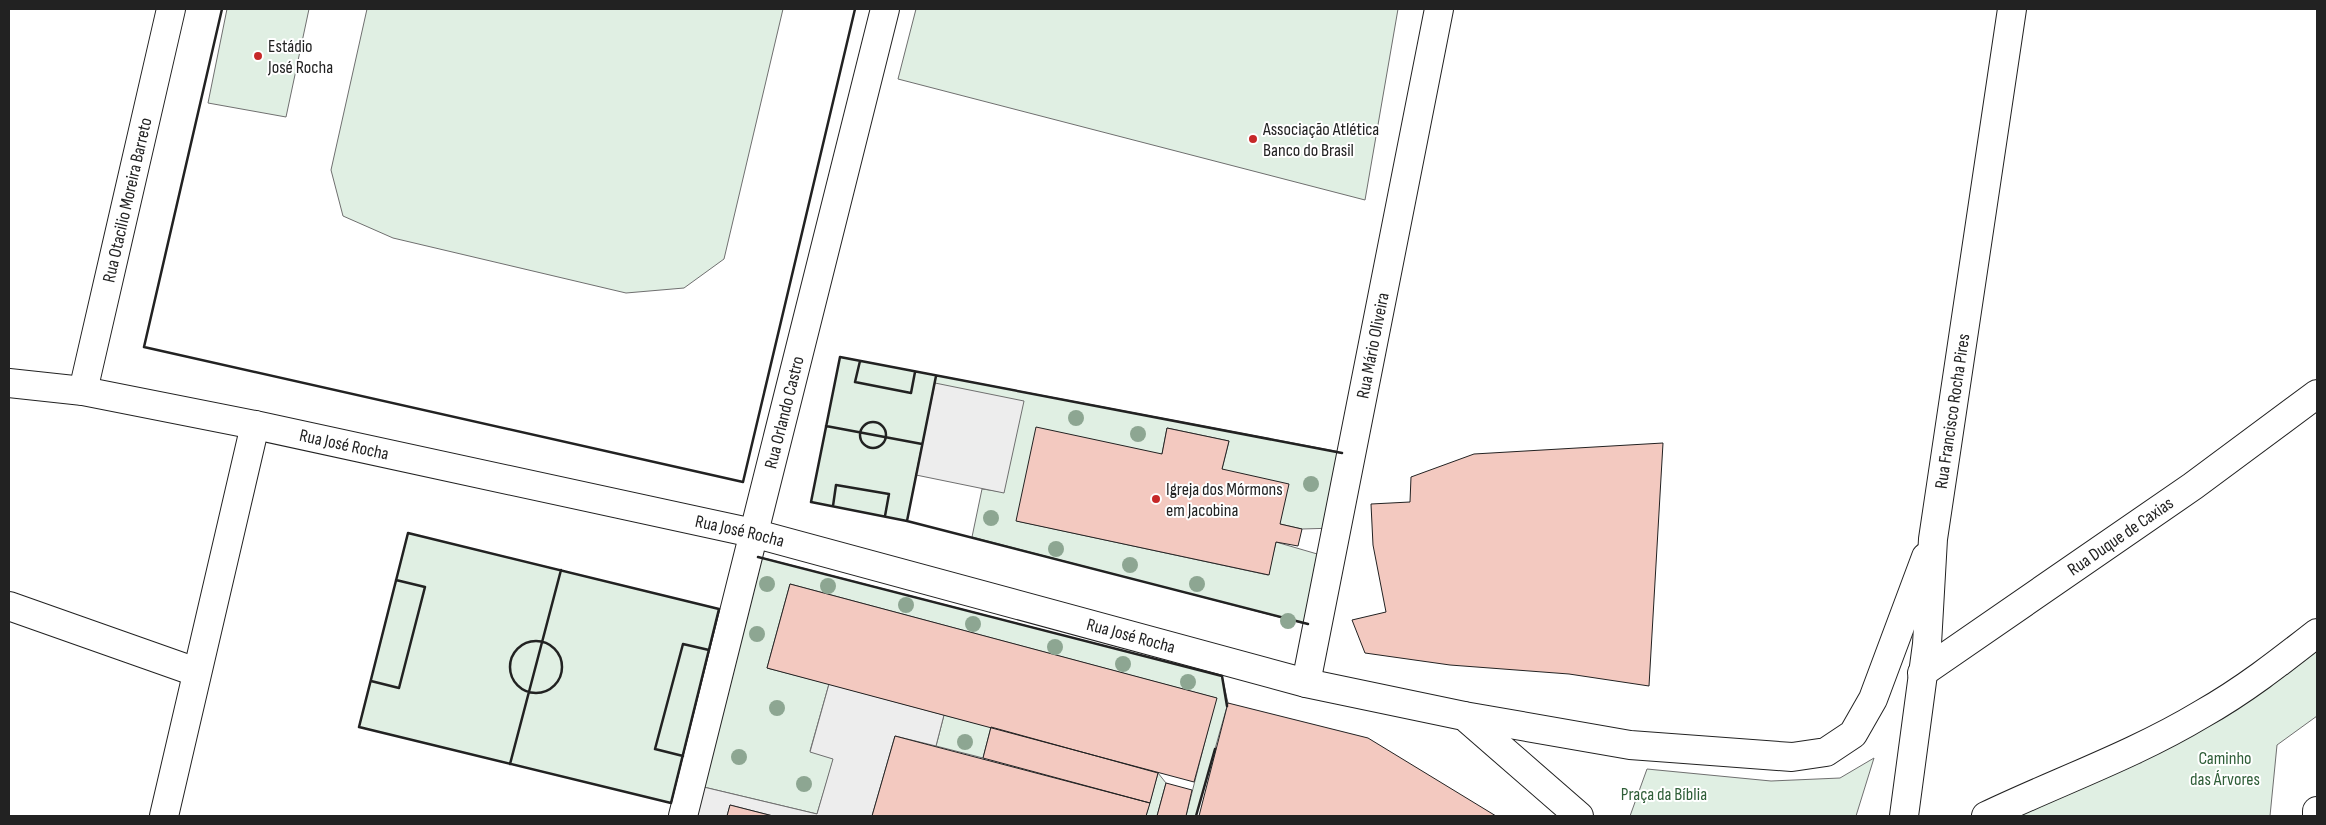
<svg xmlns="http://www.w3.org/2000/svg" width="2326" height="825" font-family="'Sofia Sans Condensed',sans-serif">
<rect width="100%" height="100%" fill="#fff"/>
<!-- green -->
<path fill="#e0efe3" stroke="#6f6f6f" d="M227 9H309L286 117 208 103Z
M367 9H783L724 259 684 288 626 293 393 238 343 216 331 170Z
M916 9H1398L1365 200 898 79Z
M840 357 1351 454 1337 528 1302 529 1280 524 1222 469 1229 441 1167 428 1162 454 1017 521 1268 575 1276 542 1331 558 1317 627 972 537 982 489 1004 492 922 444 907 521 811 502Z
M408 533 719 609 671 803 359 727Z
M748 554 1222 676 1228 703 1196 816H1186L1216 698 790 584 767 668 829 684 810 751 834 758 817 814 691 784Z
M2317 650V716L2277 745 2270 816H2010Z
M944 715 991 727 983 758 936 746Z
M1874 758 1856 816H1630L1647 769 1771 781 1840 778Z
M1158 773 1166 783 1157 816H1146Z"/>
<!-- parking -->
<path fill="#ededed" stroke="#6f6f6f" d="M935 383 1024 401 1004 493 916 475Z
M829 684 944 715 936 746 895 736 872 816H773L730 805 727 816H683L691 784 817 814 833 759 810 752Z"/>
<!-- building -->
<path fill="#f3c9c0" stroke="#222" d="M1036 427 1162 454 1167 428 1229 441 1222 469 1289 484 1280 524 1302 529 1298 546 1276 542 1269 575 1016 521Z
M1663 443 1649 686 1569 674 1450 665 1365 653 1352 620 1386 612 1373 545 1371 504 1410 502 1411 477 1474 454Z
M790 584 1217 698 1194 782 767 668Z
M1228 703 1368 738 1496 816H1199Z
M991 727 1158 773 1150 803 983 758Z
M895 736 1150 803 1146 816H872Z
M1166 783 1192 790 1186 816H1157Z
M730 805 773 816H727Z"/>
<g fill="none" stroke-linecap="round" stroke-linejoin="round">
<defs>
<g id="street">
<path id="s1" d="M83 391 171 9"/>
<path d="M9 606 196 672"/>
<path id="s2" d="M1922 673 2193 486 2317 394"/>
<path id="s3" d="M1306 683 1439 9"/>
<path d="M164 816 255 425"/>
<path id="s4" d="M683 816 885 9"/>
<path d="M2317 816V811"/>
</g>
<g id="secondary">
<path d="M1464 716 1630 745 1792 757 1826 752 1853 734 1873 699 1926 557"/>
<path id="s5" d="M1904 816 1927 644 1933 539 2012 9"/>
</g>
<g id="primary">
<path id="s6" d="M9 383 83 391 255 425 753 533 1306 683 1464 716 1579 816"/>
<path d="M1986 816C2057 782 2134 755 2202 714 2243 691 2280 662 2317 633"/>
</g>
</defs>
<!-- street casing -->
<use href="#street" stroke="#222" stroke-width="30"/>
<!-- secondary casing -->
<use href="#secondary" stroke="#222" stroke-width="30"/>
<!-- primary casing -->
<use href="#primary" stroke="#222" stroke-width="30"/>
<!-- street -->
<use href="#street" stroke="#fff" stroke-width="28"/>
<!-- secondary -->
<use href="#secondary" stroke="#fff" stroke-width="28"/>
<!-- primary -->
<use href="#primary" stroke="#fff" stroke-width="28"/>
<!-- wall -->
<path stroke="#222" stroke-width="2.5" d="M222 9 144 347 743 482 855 9
M860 361 855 382 911 393 915 372
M860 435a13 13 0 1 1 26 0a13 13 0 1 1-26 0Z
M826 426 922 444
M833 506 836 485 889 494 885 516
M907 521 936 376
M408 533 719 609 671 803 359 727Z
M758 557 1222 676 1227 706
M1308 624 907 521 811 502 840 357 1342 453
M510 667a26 26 0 1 1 52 0a26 26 0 1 1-52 0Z
M371 681 399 688 425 587 396 580
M683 756 655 749 683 644 709 650
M510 764 561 570
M1196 816 1215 749"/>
</g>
<!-- trees -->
<g fill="#8da692">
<circle cx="1076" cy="418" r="8"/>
<circle cx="1138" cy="434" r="8"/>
<circle cx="1311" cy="484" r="8"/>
<circle cx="991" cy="518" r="8"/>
<circle cx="1056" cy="549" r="8"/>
<circle cx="1130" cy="565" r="8"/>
<circle cx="767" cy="584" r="8"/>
<circle cx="1197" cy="584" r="8"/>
<circle cx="828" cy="586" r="8"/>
<circle cx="906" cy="605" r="8"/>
<circle cx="1288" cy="621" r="8"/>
<circle cx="973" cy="624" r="8"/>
<circle cx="757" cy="634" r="8"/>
<circle cx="1055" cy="647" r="8"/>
<circle cx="1123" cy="664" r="8"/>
<circle cx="1188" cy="682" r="8"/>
<circle cx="777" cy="708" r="8"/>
<circle cx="965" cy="742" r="8"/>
<circle cx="739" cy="757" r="8"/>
<circle cx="804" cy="784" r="8"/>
</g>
<!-- markers -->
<g fill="#c62828" stroke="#fff" stroke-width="2">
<circle cx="258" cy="56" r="5"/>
<circle cx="1253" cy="139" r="5"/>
<circle cx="1156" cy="499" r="5"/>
</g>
<g text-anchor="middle" stroke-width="4" stroke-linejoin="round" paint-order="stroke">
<!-- poi labels -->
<g font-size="18" fill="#222" stroke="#fff" text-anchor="start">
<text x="268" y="52">Estádio<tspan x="268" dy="21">José Rocha</tspan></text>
<text x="1263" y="135">Associação Atlética<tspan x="1263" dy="21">Banco do Brasil</tspan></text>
<text x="1166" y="495">Igreja dos Mórmons<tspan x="1166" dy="21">em Jacobina</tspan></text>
</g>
<!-- street labels -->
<g font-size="18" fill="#222" stroke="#fff">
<text dy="6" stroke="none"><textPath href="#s1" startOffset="196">Rua Otacilio Moreira Barreto</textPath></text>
<text dy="6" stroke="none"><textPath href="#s3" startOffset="344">Rua Mário Oliveira</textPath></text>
<text dy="6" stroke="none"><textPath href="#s4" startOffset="416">Rua Orlando Castro</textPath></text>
<text dy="6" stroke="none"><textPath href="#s5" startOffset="408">Rua Francisco Rocha Pires</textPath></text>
<text dy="6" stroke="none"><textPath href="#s6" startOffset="341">Rua José Rocha</textPath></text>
<text dy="6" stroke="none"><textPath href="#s6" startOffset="746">Rua José Rocha</textPath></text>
<text dy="6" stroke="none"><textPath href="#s2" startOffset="241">Rua Duque de Caxias</textPath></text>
<text dy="6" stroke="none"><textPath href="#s6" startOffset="1151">Rua José Rocha</textPath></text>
</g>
<!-- park labels -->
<g font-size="18" fill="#2f5e38" stroke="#fff">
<text x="2225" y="764">Caminho<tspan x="2225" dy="21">das Árvores</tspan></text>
<text x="1664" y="800">Praça da Bíblia</text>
</g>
</g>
<!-- border -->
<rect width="2326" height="825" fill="none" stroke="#222222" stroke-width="20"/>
</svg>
